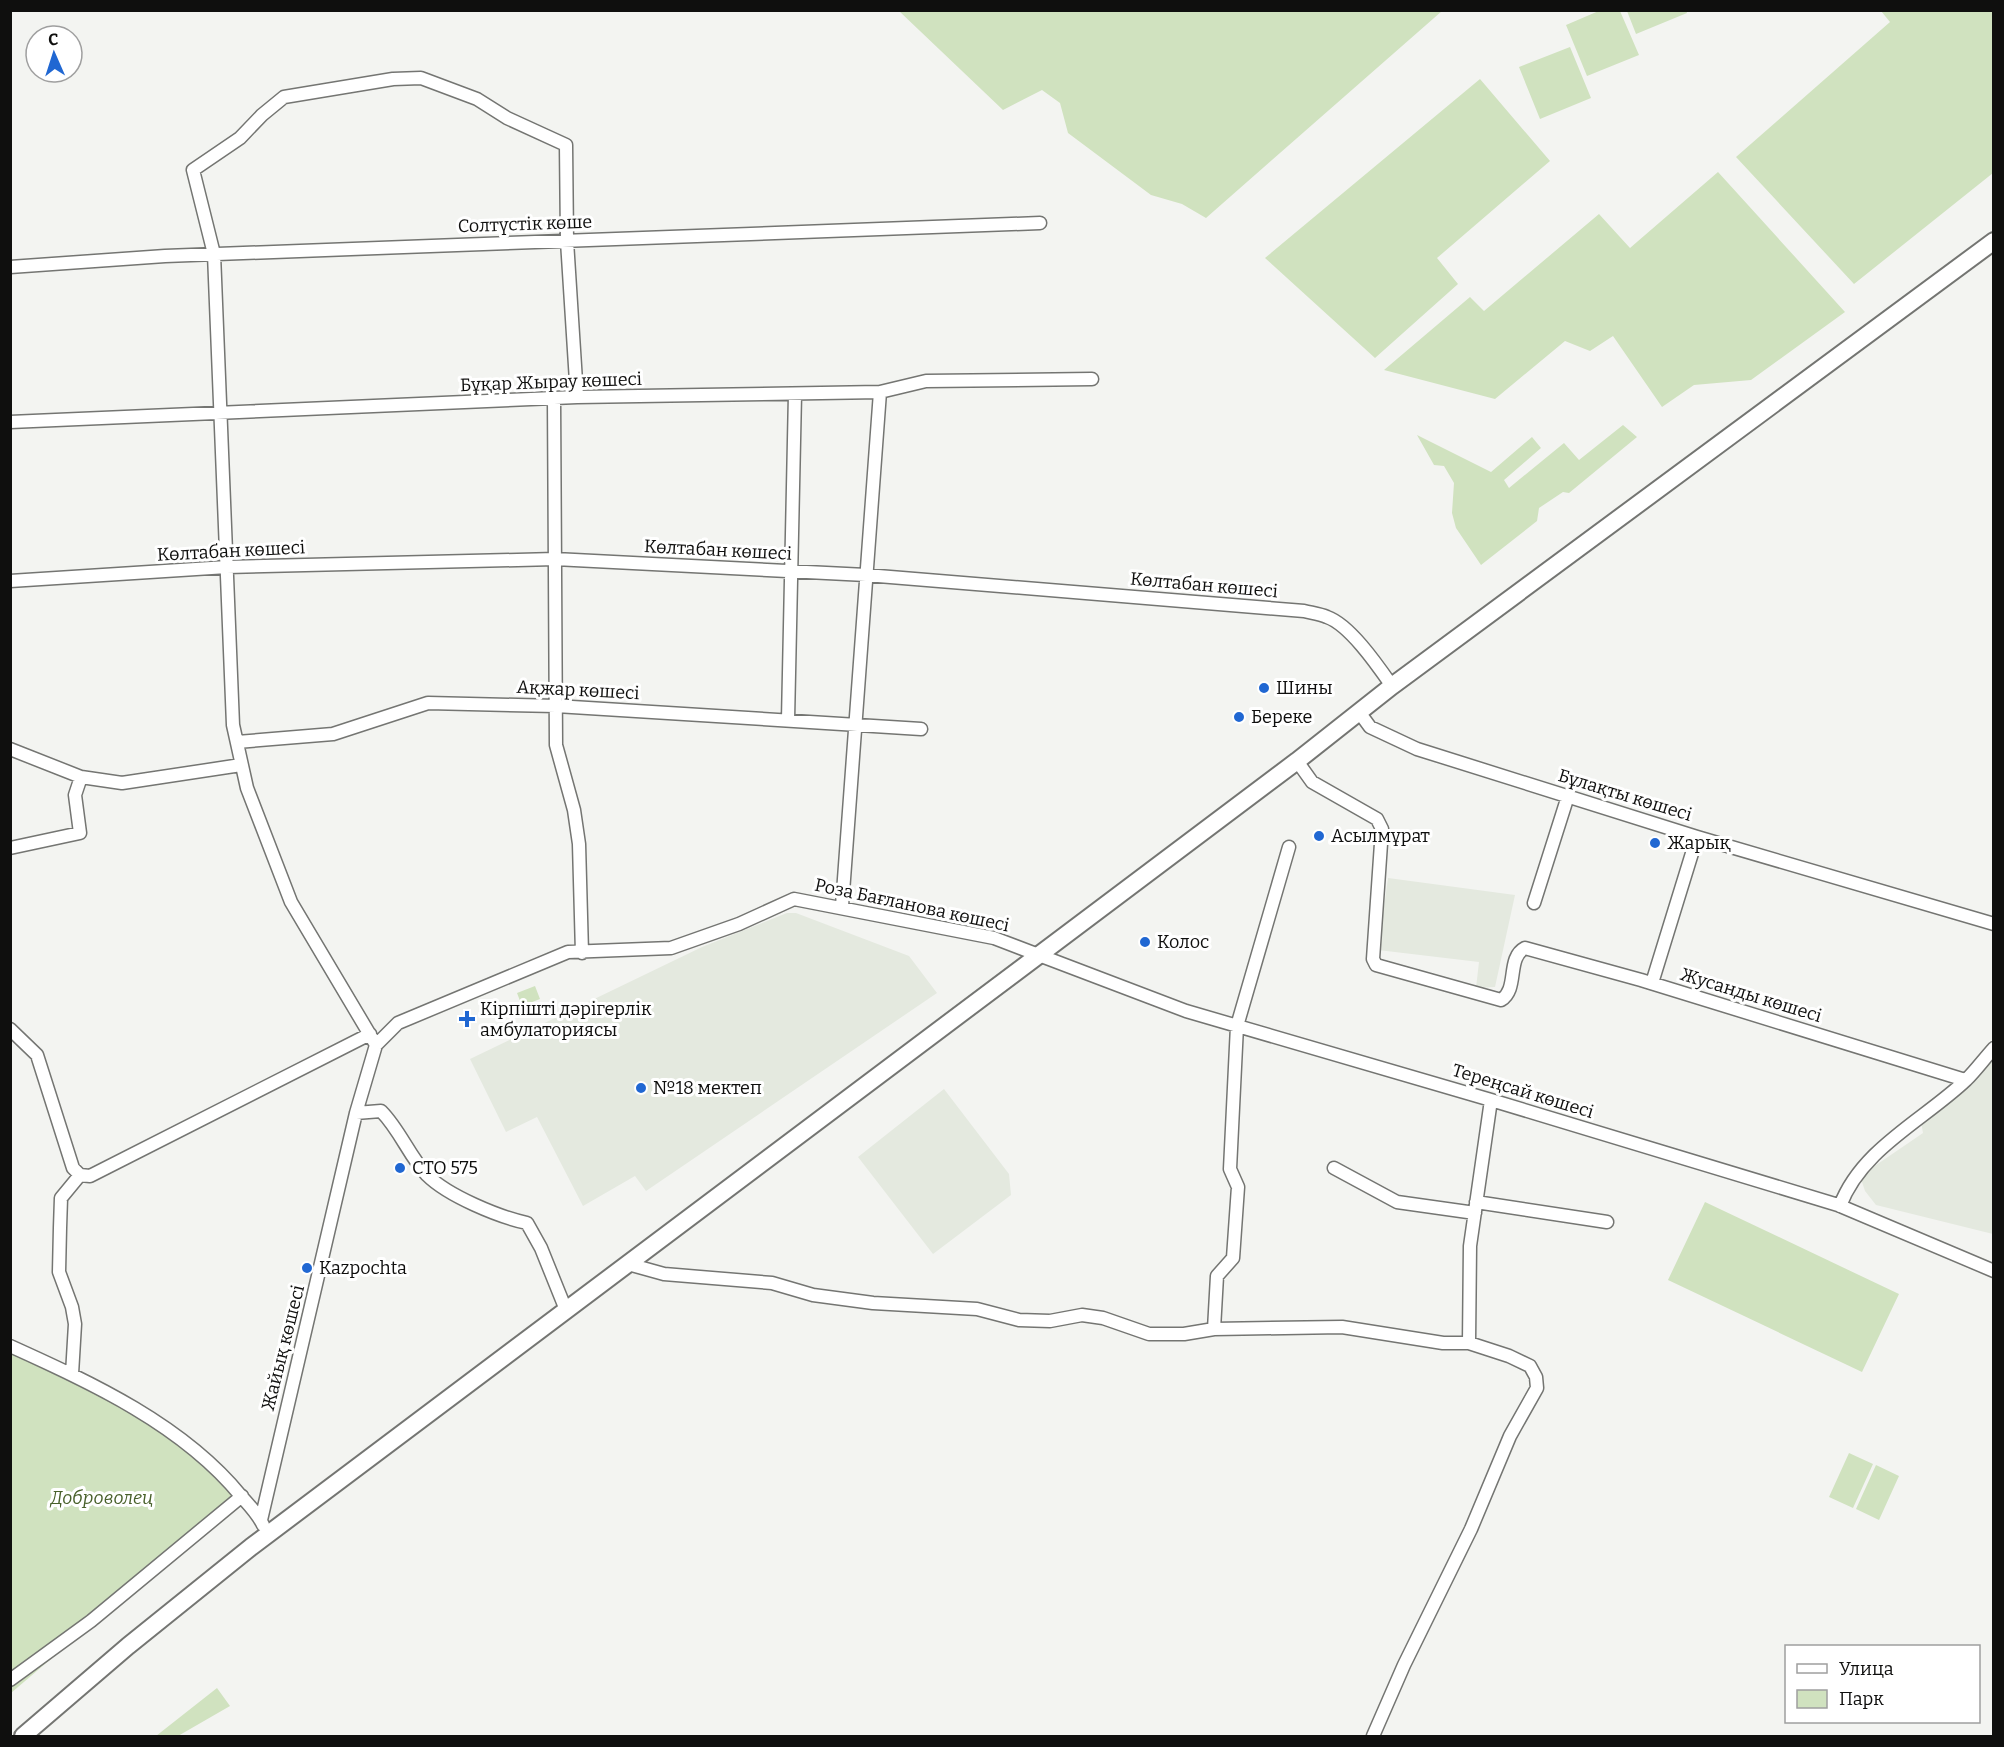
<svg xmlns="http://www.w3.org/2000/svg" width="2004" height="1747" font-family="Bitter,serif">
<rect width="100%" height="100%" fill="#f3f4f1"/>
<!-- built -->
<path fill="#e4e9df" d="M1388 878 1515 895 1495 987 1476 988 1479 962 1378 950Z
M787 913H796L909 956 937 993 646 1191 635 1176 583 1206 537 1117 506 1132 470 1059 702 947Z
M1993 1060V1234L1876 1205 1865 1191 1860 1176 1923 1133 1921 1122Z
M944 1089 1009 1174 1011 1195 933 1254 858 1157Z"/>
<!-- green -->
<path fill="#d0e2bf" d="M1601 10 1620 11 1639 55 1587 76 1566 25Z
M1686 10 1687 13 1636 34 1627 11Z
M899 11H1442L1206 218 1182 204 1151 195 1068 133 1060 103 1042 90 1003 110Z
M1881 11H1993V173L1854 284 1736 157 1890 22Z
M1570 47 1591 98 1540 119 1519 67Z
M1480 79 1550 161 1437 258 1458 284 1375 358 1265 258Z
M1718 172 1845 312 1751 380 1694 385 1662 407 1613 336 1590 351 1565 341 1495 399 1384 370 1470 297 1484 311 1599 214 1630 248Z
M1623 425 1637 437 1569 493 1563 492 1539 508 1537 521 1481 565 1456 528 1452 513 1454 483 1444 466 1434 465 1417 435 1491 472 1532 437 1541 448 1504 480 1509 488 1564 443 1579 460Z
M535 986 540 999 522 1006 517 993Z
M1705 1202 1899 1294 1862 1372 1668 1280Z
M11 1351 98 1387 196 1453 242 1496 11 1693Z
M1849 1453 1873 1464 1853 1508 1829 1497Z
M1876 1465 1899 1476 1879 1520 1856 1509Z
M217 1688 230 1706 178 1736H156Z"/>
<g fill="none" stroke-linecap="round" stroke-linejoin="round">
<defs>
<path id="street" d="M10 267 165 256 1040 223
M554 399 556 745 574 810 579 844 582 953
M10 422 577 397 880 392 926 381 1092 379
M10 581 227 567 555 559 866 575 1304 611C1312 613 1320 614 1327 617 1350 625 1378 666 1392 686
M1359 712 1370 727 1417 749 1697 837 1994 924
M788 720 795 394
M237 742 333 734 428 703 556 706 921 729
M10 749 81 777 122 783 241 765
M1297 761 1312 782 1377 819 1382 829 1373 959 1376 965 1501 1000C1519 989 1506 958 1525 948L1641 980 1965 1080
M10 848 80 833 75 795 81 777
M1534 903 1568 796
M842 906 880 392
M1652 983 1697 837
M10 1029 37 1055 73 1168 80 1175 90 1176 370 1034
M376 1045 291 902 247 788 233 725 214 254 193 170 240 138 262 115 284 97 393 79 421 78 477 99 507 118 566 145 567 241 577 397
M356 1113 381 1111C400 1130 409 1156 427 1175 448 1196 499 1217 527 1223L541 1248 566 1310
M1334 1168 1397 1202 1475 1213
M1476 1202 1607 1222
M1840 1206C1861 1149 1924 1120 1966 1080 1976 1070 1984 1059 1994 1048
M628 1264 664 1274 772 1283 813 1295 873 1303 977 1309 1019 1320 1050 1321 1082 1315 1103 1318 1149 1334H1184L1214 1329 1217 1276 1233 1258 1238 1187 1230 1169 1237 1026 1289 847
M1214 1329 1342 1327 1443 1343H1469L1509 1356 1530 1366 1536 1377 1537 1388 1510 1436 1471 1529 1404 1665 1373 1736
M1469 1343 1470 1246 1491 1100
M10 1346C92 1383 183 1425 241 1496 249 1505 258 1514 263 1525
M72 1374 75 1324 72 1307 59 1272 60 1228 61 1198 80 1175
M261 1520 356 1113 376 1045 398 1023 568 952 671 948 739 924 794 899 994 938 1186 1011 1491 1100 1838 1205 1994 1271
M10 1680 91 1621 242 1496"/>
<path id="secondary" d="M23 1736 128 1646 251 1547 1297 761 1392 686 1994 241"/>
</defs>
<!-- street casing -->
<use href="#street" stroke="#747572" stroke-width="15"/>
<!-- secondary casing -->
<use href="#secondary" stroke="#747572" stroke-width="20"/>
<!-- street -->
<use href="#street" stroke="#fff" stroke-width="12"/>
<!-- secondary -->
<use href="#secondary" stroke="#fff" stroke-width="16"/>
</g>
<!-- markers -->
<g fill="#2067d2" stroke="#fff" stroke-width="2">
<circle cx="1264" cy="688" r="6"/>
<circle cx="1239" cy="717" r="6"/>
<circle cx="1319" cy="836" r="6"/>
<circle cx="1655" cy="843" r="6"/>
<circle cx="1145" cy="942" r="6"/>
<path d="M464 1010h6v6h6v6h-6v6h-6v-6h-6v-6h6z"/>
<circle cx="641" cy="1088" r="6"/>
<circle cx="400" cy="1168" r="6"/>
<circle cx="307" cy="1268" r="6"/>
</g>
<g text-anchor="middle" stroke-width="6" stroke-linejoin="round" paint-order="stroke">
<!-- street labels -->
<g font-size="18" fill="#0f0f0e" stroke="#fff">
<text transform="translate(525 224) rotate(-2)" y="6">Солтүстік көше</text>
<text transform="translate(551 382) rotate(-2)" y="6">Бұқар Жырау көшесі</text>
<text transform="translate(718 550) rotate(3)" y="6">Көлтабан көшесі</text>
<text transform="translate(231 551) rotate(-3)" y="6">Көлтабан көшесі</text>
<text transform="translate(1204 585) rotate(5)" y="6">Көлтабан көшесі</text>
<text transform="translate(578 690) rotate(3)" y="6">Ақжар көшесі</text>
<text transform="translate(1625 795) rotate(17)" y="6">Бұлақты көшесі</text>
<text transform="translate(912 905) rotate(12)" y="6">Роза Бағланова көшесі</text>
<text transform="translate(1751 995) rotate(17)" y="6">Жусанды көшесі</text>
<text transform="translate(1523 1091) rotate(17)" y="6">Тереңсай көшесі</text>
<text transform="translate(283 1348) rotate(-76)" y="6">Жайық көшесі</text>
</g>
<!-- poi labels -->
<g font-size="18" fill="#0f0f0e" stroke="#fff" text-anchor="start">
<text x="1276" y="694">Шины</text>
<text x="1251" y="723">Береке</text>
<text x="1331" y="842">Асылмұрат</text>
<text x="1667" y="849">Жарық</text>
<text x="1157" y="948">Колос</text>
<text x="480" y="1015">Кірпішті дәрігерлік<tspan x="480" dy="21">амбулаториясы</tspan></text>
<text x="653" y="1094">№18 мектеп</text>
<text x="412" y="1174">СТО 575</text>
<text x="319" y="1274">Kazpochta</text>
</g>
<!-- park labels -->
<g font-size="18" font-style="italic" fill="#48602a" stroke="#fff">
<text x="102" y="1504">Доброволец</text>
</g>
</g>
<!-- border -->
<rect width="2004" height="1747" fill="none" stroke="#0f0f0e" stroke-width="24"/>
<!-- legend -->
<rect x="1785" y="1645" width="195" height="78" fill="#ffffff" stroke="#9f9f9f" stroke-width="1.5"/>
<rect x="1797" y="1664" width="30" height="9" fill="#ffffff" stroke="#9f9f9f" stroke-width="1.5"/>
<text x="1839" y="1675" font-size="18" fill="#0f0f0e">Улица</text>
<rect x="1797" y="1690" width="30" height="18" fill="#d0e2bf" stroke="#9f9f9f" stroke-width="1.5"/>
<text x="1839" y="1705" font-size="18" fill="#0f0f0e">Парк</text>
<!-- north arrow -->
<g transform="translate(54 54) rotate(357)"><circle r="28" fill="#ffffff" stroke="#9f9f9f" stroke-width="1.5"/>
<path d="M0-4.5L10 22L0 15L-10 22Z" fill="#2067d2"/>
<text y="-9" font-size="16" font-weight="bold" text-anchor="middle" fill="#0f0f0e">С</text>
</g>
</svg>
